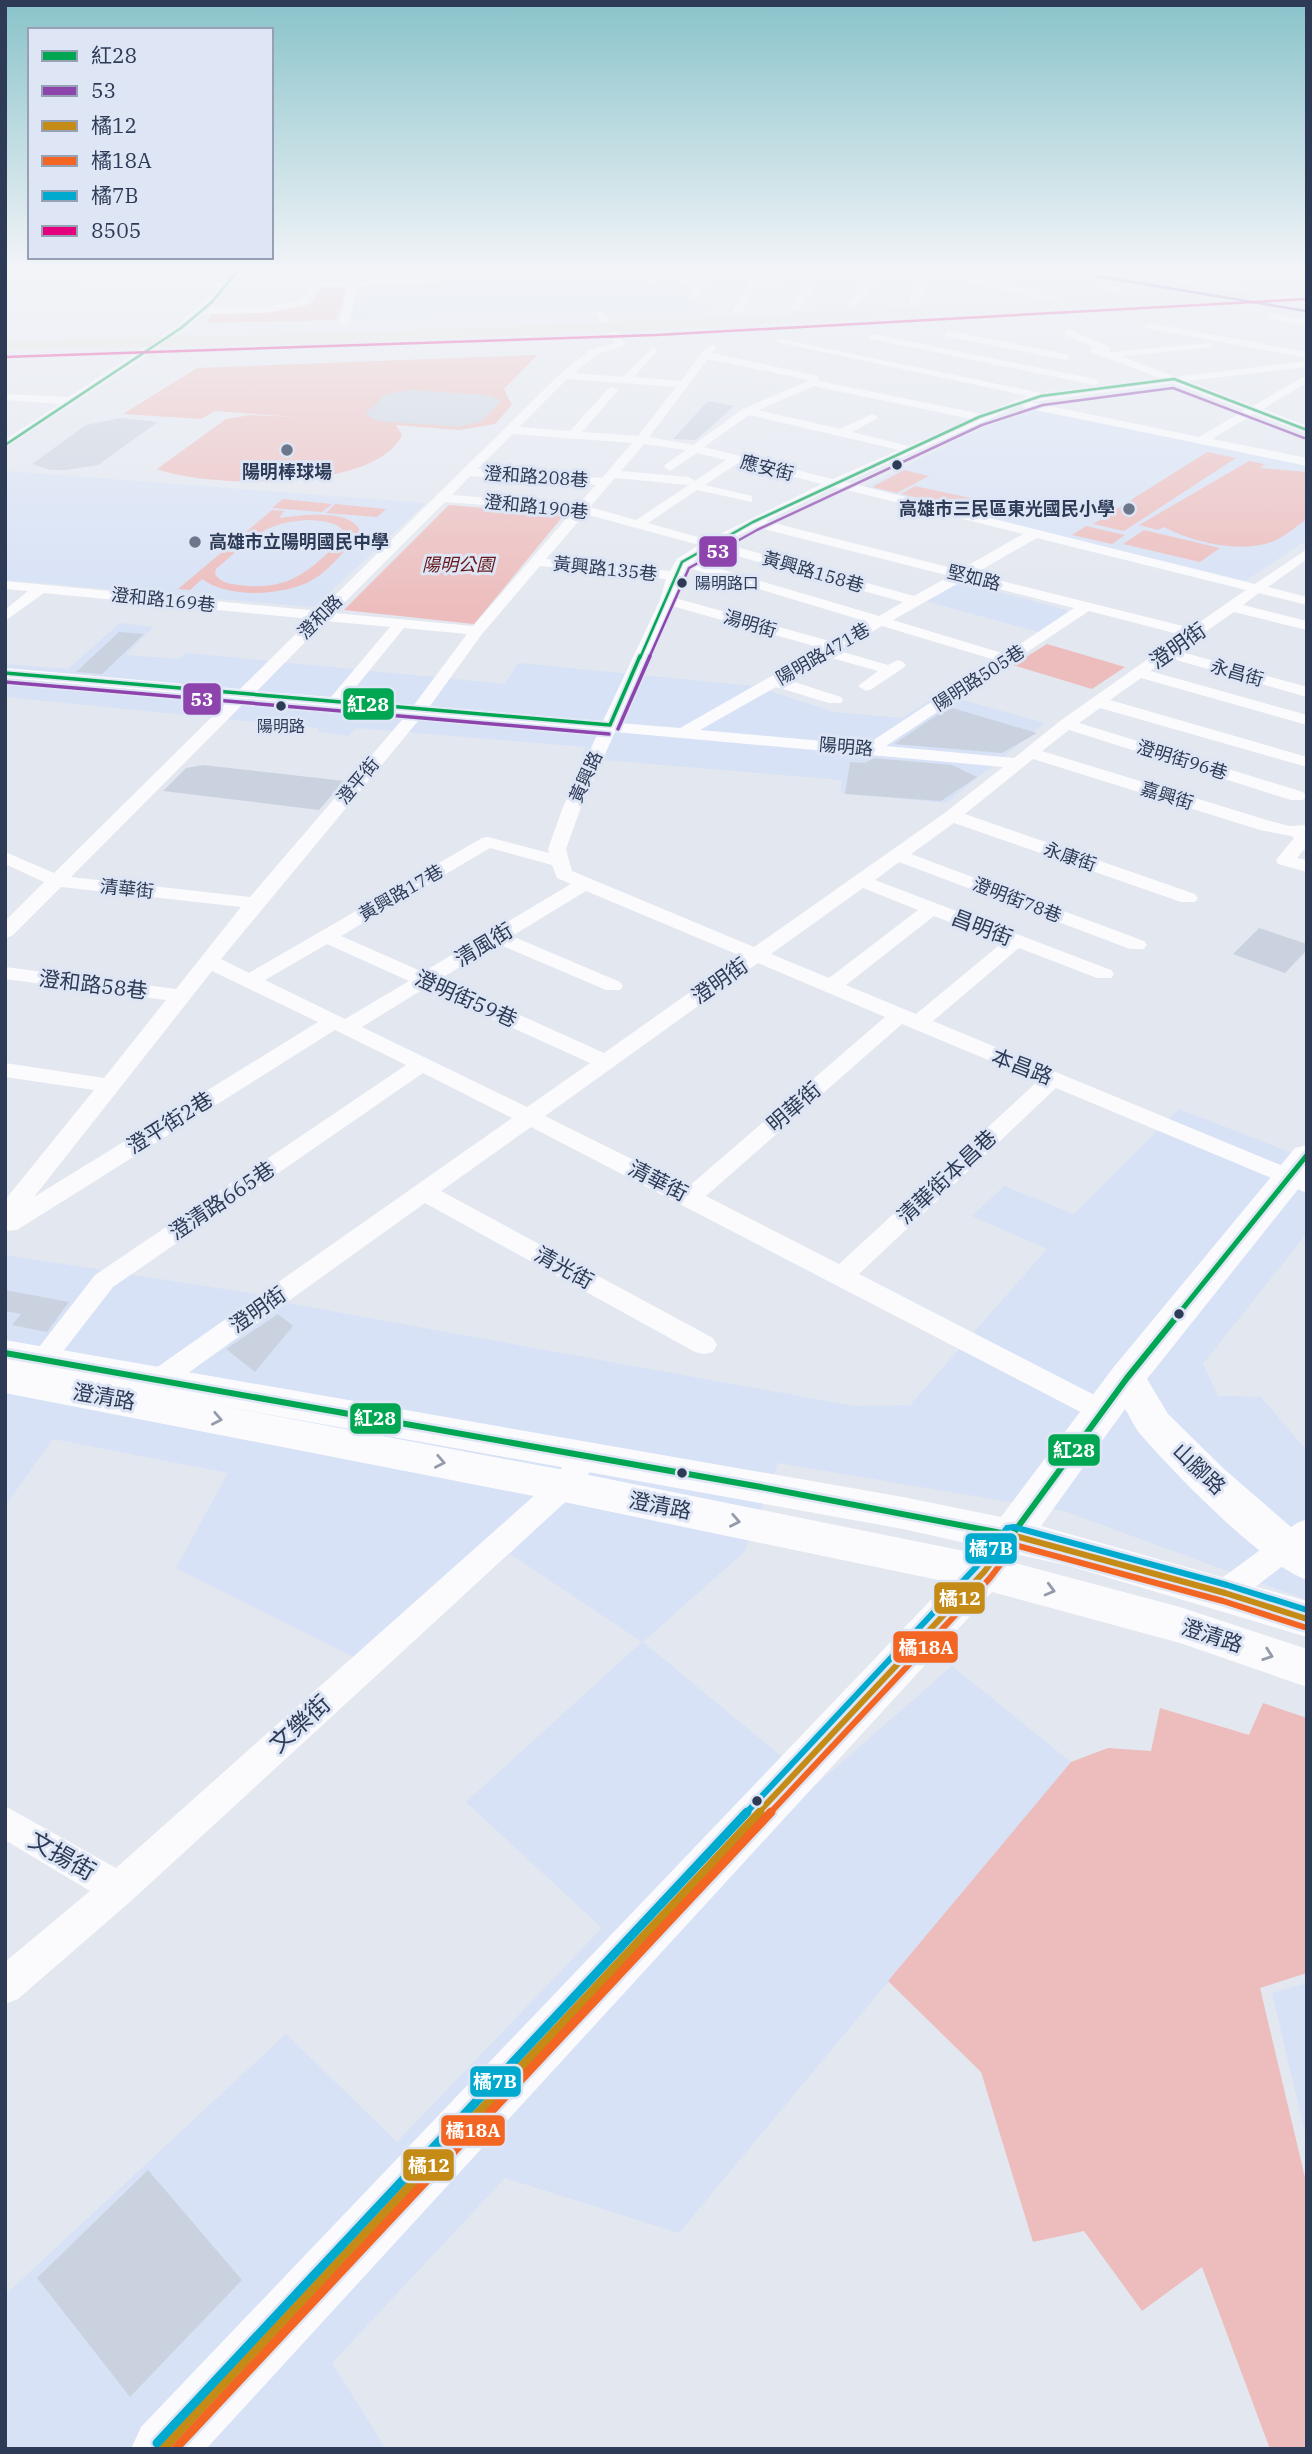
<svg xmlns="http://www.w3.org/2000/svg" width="1312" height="2454" font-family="'IBM Plex Serif','Noto Sans TC',serif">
<rect width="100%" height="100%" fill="#e3e7ef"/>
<!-- built -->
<path fill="#d7e2f6" d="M592 267H603L711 309 349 319 361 284 510 277Z
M1022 408 1307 464V540L1245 581 863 487Z
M5 471 426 503 314 607 5 580Z
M955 580 1066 610 1069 613 1039 632 921 600Z
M120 623 153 627 126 655 179 659 186 653 505 684 518 663 754 686 834 712 902 718 941 694 1045 723 946 803 841 793V780L581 758 585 747 357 728 348 736 320 732 317 728 5 697V664L68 669Z
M1179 1109 1307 1159V1233L1203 1364 1218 1396 1261 1397 1307 1451V1600L1064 1511 778 1463 745 1551 643 1642 816 1785 952 1666 1071 1762 679 2233 505 2178 332 2363 386 2449H5V2295L286 2034 397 2142 602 1928 466 1802 642 1642 510 1554 380 1670 176 1568 228 1473 53 1439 5 1506V1255L256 1294 287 1303 854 1406 910 1405 1047 1249 972 1216 1004 1186 1074 1214Z
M1307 1983V2141L1272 1993Z"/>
<!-- green -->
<path fill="#edbdbd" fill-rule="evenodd" d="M348 285 336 320 207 323 213 313 270 312 311 304 323 286Z
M537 355 504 389 512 405 495 424 459 430 396 425 402 435C376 492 208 488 157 469L226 419 250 415 296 417 215 411 201 419 123 414 197 368Z
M1207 452 1236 458 1124 531 1093 524Z
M1249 461 1265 464 1260 468 1307 472V519C1298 525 1289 533 1280 538 1248 556 1194 543 1164 527L1158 530 1139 525Z
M904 470 929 476 897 493 872 487Z
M915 486 975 499 960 507 901 494Z
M283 499 332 504 322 512 272 508Z
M335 504 386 509 377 517 326 513Z
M449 505 564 515 474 624 344 610Z
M272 510 284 511 279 518C300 516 352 507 361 533 347 547 331 569 314 579 286 596 228 599 202 579L190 590 178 589ZM308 520C321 521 340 521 346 535 312 569 291 592 239 585 229 584 220 582 215 574L216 569C249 541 262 522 308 520Z
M1086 526 1125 535 1112 544 1072 535Z
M1144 530 1220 548 1200 562 1123 544Z
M1047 644 1125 667 1092 689 1013 665Z
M1263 1703 1307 1718V1973L1260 1988 1307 2186V2449H1270L1202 2267 1142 2311 1084 2231 1033 2242 981 2072 888 1981 1071 1762 1108 1748 1151 1751 1160 1708 1249 1735Z"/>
<!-- building -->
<path fill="#cbd2df" d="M410 390 489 395 501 401 481 422 458 427 377 421 365 414 386 394Z
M708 401 734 406 696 440 673 439Z
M121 418 158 422 98 465 66 470H51L32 464 86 425Z
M119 632 144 634 102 674 76 672Z
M949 707 1037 733 1002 753 894 744Z
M873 758 952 765 977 777 941 801 845 794 850 762 865 763Z
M203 765 344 781 319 810 163 791 186 768Z
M1259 928 1307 944V950L1285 973 1233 954Z
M5 1290 69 1302 47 1332 12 1325 21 1314 5 1311Z
M278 1314 293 1326 255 1372 226 1349Z
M148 2170 242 2280 130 2397 37 2278Z"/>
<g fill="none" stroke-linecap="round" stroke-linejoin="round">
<!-- street -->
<path fill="#fbfbfd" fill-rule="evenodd" d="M23 267H35L5 283V276Z
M557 267H587L522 277 358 286 349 324 344 327 339 324 348 287H319L306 305 265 313 204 314 185 330 5 448V440L60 404 5 400V394L69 397 177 326 219 287 88 288 83 285 85 283 224 282 234 273 239 276 234 282 350 281 360 268 365 271 360 281 460 277ZM229 287H310L300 301 265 307 211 308Z
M690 267H721L755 276 905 271 902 267 920 270 1092 267 925 276 928 280 918 303 913 306 908 303 918 280 916 276 871 278 875 282 852 309 847 306 865 282 862 278 758 282 742 311 737 314 732 311 750 280 706 269 678 276 708 285 693 301 688 298 697 286 667 278 650 283 645 280Z
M1093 267H1116L1307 299V305Z
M1286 267H1307V273Z
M974 279 1033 290 1038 293 1033 296 967 282Z
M1105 282 1122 290 1124 292 1119 295 1102 287V283Z
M809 284 814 287 800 309 792 311 790 309 806 285Z
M598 312H604L626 345 598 354 574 373 623 377 653 347 658 350 634 377 681 381 701 353 712 344 717 347 712 353 818 376 819 381 981 414 1028 396 776 342 781 339 1041 393 1160 378 1091 352 1090 350 1093 347 1064 334 1063 332 1068 329 1109 347 1110 352 1211 343 1212 345 1207 348 1121 356 1175 377 1307 361V367L1188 381 1253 406 1301 378 1307 377V383L1263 409 1307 426V433L1254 414 1212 439 1307 458V466L1027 408 1021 405 846 482 1255 584 1307 549V559L1268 587 1307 597V605L1259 593 1243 605 1307 621V630L1234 612 1178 651 1307 687V697L1169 658 1150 671 1307 715V725L1141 678 1110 700 1307 757V767L1100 708 1079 723 1303 792 1306 796 1303 800H1291L1069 730 1042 751 1270 821 1289 826 1307 825V846L1297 858 1307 860V872L1278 864 1276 860 1294 838 1291 836 1260 830 1033 759 965 814 1195 894 1198 898 1195 902H1181L954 823 911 854 1144 941 1147 945 1144 949H1130L899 862 875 880 1111 970 1114 974 1111 978H1097L1019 948 933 1021 1307 1176V1193L1056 1088 859 1274 1112 1404 1116 1411 1112 1418 1102 1421 1092 1418 531 1127 441 1191 713 1338 717 1345 713 1352 704 1354 695 1352 425 1203 156 1396 146 1399 136 1396 132 1389 136 1382 512 1118 423 1073 113 1287 51 1367 42 1370 33 1367 29 1360 95 1275 406 1065 335 1030 17 1230 5 1231V1200L94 1090 5 1077V1063L104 1078 166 1000 5 979V967L176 989 241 907 61 887 12 936 5 938V921L44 882 5 864V852L54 873 231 698 5 678V668L240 689 311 619 44 593 5 621V610L28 591 5 589V581L319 611 560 374 590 350 615 343 596 314ZM708 359 808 380V381L743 409 693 445 649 437ZM567 379 676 387 638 436 582 432 618 390 613 387 609 388 570 431 519 427ZM1173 383 1245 410 1199 437 1031 402ZM814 386 971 419 909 446 852 432 876 419 878 417 872 414 840 429 758 410ZM749 415 899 450 833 479 704 447ZM513 434 632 443 602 478 477 469ZM644 444 686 450 666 464 664 467 670 471 697 453 726 460 695 481 689 477 621 471ZM738 463 822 484 708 540 648 523 697 490 752 502V496L705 485ZM470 476 596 485 578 505 452 495ZM615 478 689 485 636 520 590 507ZM835 487 1023 534 960 570 766 521ZM445 502 572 512 473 626 334 613ZM585 514 699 545 677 559 670 571 546 559ZM756 527 950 576 914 596 722 543ZM1037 538 1246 590 1191 628 974 574ZM712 549 903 602 879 616 693 561ZM540 566 666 579 660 600 603 721 430 706 482 634ZM686 567 868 622 833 642 675 598ZM964 580 1074 608 1005 654 893 620ZM672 606 821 648 680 728 619 723ZM1089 611 1182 635 1060 721 1014 758 886 746ZM326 621 390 627 331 697 257 691ZM882 626 995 660 866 745 700 730 776 687 829 703H841L843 700 841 697 788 680 828 657 878 671 858 686 866 691 872 689 903 668 906 665 903 662 898 660 888 665 839 651ZM404 628 467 634 414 705 346 699ZM248 699 407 714 250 897 71 877ZM423 715 599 731 563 807 548 849 549 853 488 837 482 838 249 973 221 959ZM615 732 1003 767 946 812 754 947 572 871 566 849 581 807ZM490 848 552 865 557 878 571 884 423 972 341 936ZM863 888 918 910 829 978 771 954ZM586 891 741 956 604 1053 440 979 498 944 606 990H620L623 986 620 982 512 936ZM934 916 1003 942 916 1014 846 985ZM327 944 409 981 345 1019 265 980ZM758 963 885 1017 688 1187 545 1116ZM212 971 318 1022 34 1197ZM425 988 590 1063 527 1107 362 1027ZM902 1024 1038 1081 839 1264 706 1196Z
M1272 314 1307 320V326L1269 319V315Z
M1149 323 1307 352V358L1146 328 1144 326Z
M949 331 1066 354 1071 357 1066 360 945 336V332Z
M874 334 1095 379 1100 382 1095 385 870 339V335Z
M588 1444 598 1447 602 1455 574 1494 131 1901 18 1999 5 2004V1962L90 1891 5 1840V1806L116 1868 554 1478 578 1447Z
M1307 1519V1547L1236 1602 1225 1605 1214 1602 1210 1593 1214 1584 1297 1523Z"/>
<!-- secondary -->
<path fill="#fbfbfd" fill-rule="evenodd" d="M1307 1145V1178L1147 1379 1168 1414 1223 1468 1307 1541V1580C1264 1566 1174 1473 1142 1436 1135 1429 1131 1418 1125 1409L1041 1526 1307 1601V1637L1066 1565 1020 1555 1015 1563 1180 1607 1307 1649V1687L1180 1643 992 1592 206 2449H131L141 2427 948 1582 564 1502 5 1393V1340L903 1497 1001 1517 1113 1368 1295 1148ZM206 1403 903 1529 979 1546 974 1553 564 1470Z"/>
<!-- highway -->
<path fill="#e5e1db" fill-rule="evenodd" d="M1307 287V295L641 331 315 344 5 350V340L315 334 641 321Z"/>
<defs>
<path id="bus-1-far3" d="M5 445 181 328 212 302 241 267
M640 658 682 562 753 522 979 417 1041 396 1174 379 1307 430"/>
<path id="bus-1-far2" d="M5 673 610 725 640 656"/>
<path id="bus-1-far1" d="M1172 1322 1307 1155"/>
<path id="bus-1" d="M5 1353 761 1487 1012 1535 1127 1378 1174 1320"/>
<path id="bus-2-far1" d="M1096 276 1306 311
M649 658 689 568 757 530 982 425 1043 405 1173 388 1304 438"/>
<path id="bus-2" d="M5 682 609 734
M618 729 650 656"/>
<path id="bus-3-far1" d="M758 1813 984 1572 1012 1535 1225 1593 1307 1619"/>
<path id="bus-3" d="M163 2449 760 1812"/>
<path id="bus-4-far1" d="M770 1813 990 1578 1015 1545 1223 1601 1304 1627"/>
<path id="bus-4" d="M175 2449 771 1812"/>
<path id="bus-5-far1" d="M746 1813 977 1566 1007 1528 1014 1527 1227 1585 1307 1610"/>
<path id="bus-5" d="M157 2443 747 1812"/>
<path id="bus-6" d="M5 357 656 335 1307 299"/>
</defs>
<!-- bus-1-far3 casing -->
<use href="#bus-1-far3" stroke="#dee5f4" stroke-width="5"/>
<!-- bus-1-far2 casing -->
<use href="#bus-1-far2" stroke="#dee5f4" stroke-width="7"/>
<!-- bus-1-far1 casing -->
<use href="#bus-1-far1" stroke="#dee5f4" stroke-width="10"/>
<!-- bus-1 casing -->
<use href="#bus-1" stroke="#dee5f4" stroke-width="11"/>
<!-- bus-2-far1 casing -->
<use href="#bus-2-far1" stroke="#dee5f4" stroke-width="5"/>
<!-- bus-2 casing -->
<use href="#bus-2" stroke="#dee5f4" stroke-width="7"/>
<!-- bus-3-far1 casing -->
<use href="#bus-3-far1" stroke="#dee5f4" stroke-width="11"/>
<!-- bus-3 casing -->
<use href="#bus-3" stroke="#dee5f4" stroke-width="14"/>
<!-- bus-4-far1 casing -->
<use href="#bus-4-far1" stroke="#dee5f4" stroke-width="11"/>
<!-- bus-4 casing -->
<use href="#bus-4" stroke="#dee5f4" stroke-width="14"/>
<!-- bus-5-far1 casing -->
<use href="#bus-5-far1" stroke="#dee5f4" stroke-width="11"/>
<!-- bus-5 casing -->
<use href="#bus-5" stroke="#dee5f4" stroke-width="14"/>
<!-- bus-6 casing -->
<use href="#bus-6" stroke="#dee5f4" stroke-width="5"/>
<!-- bus-1-far3 -->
<use href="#bus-1-far3" stroke="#00a651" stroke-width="2.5"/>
<!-- bus-1-far2 -->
<use href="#bus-1-far2" stroke="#00a651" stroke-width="3.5"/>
<!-- bus-1-far1 -->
<use href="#bus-1-far1" stroke="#00a651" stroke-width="5"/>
<!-- bus-1 -->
<use href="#bus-1" stroke="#00a651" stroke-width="6"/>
<!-- bus-2-far1 -->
<use href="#bus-2-far1" stroke="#8e44ad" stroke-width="2.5"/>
<!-- bus-2 -->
<use href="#bus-2" stroke="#8e44ad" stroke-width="3.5"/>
<!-- bus-3-far1 -->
<use href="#bus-3-far1" stroke="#c48b16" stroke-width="6"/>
<!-- bus-3 -->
<use href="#bus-3" stroke="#c48b16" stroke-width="9"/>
<!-- bus-4-far1 -->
<use href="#bus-4-far1" stroke="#f26522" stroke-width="6"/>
<!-- bus-4 -->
<use href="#bus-4" stroke="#f26522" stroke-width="9"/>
<!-- bus-5-far1 -->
<use href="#bus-5-far1" stroke="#00a9ce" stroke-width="6"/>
<!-- bus-5 -->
<use href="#bus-5" stroke="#00a9ce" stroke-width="9"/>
<!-- bus-6 -->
<use href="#bus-6" stroke="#e5007d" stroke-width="2.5"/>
</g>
<!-- one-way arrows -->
<defs><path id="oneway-chevron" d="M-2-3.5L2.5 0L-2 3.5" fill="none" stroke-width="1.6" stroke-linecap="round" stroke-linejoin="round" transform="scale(1.75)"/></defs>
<g stroke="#949baa">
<use href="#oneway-chevron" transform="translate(217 1419) rotate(11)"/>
<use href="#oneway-chevron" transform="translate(440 1462) rotate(11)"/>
<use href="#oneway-chevron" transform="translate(735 1521) rotate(11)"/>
<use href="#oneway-chevron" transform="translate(1050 1590) rotate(15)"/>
<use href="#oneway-chevron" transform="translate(1268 1655) rotate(19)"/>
</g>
<!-- sky -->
<linearGradient id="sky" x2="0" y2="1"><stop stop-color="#89c3ca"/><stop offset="0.44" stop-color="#f2f4f8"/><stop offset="1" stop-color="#f2f4f8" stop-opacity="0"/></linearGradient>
<rect width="1312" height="611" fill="url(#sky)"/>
<!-- markers -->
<g fill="#6d778c" stroke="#dee5f4" stroke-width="2.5">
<circle cx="287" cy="450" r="7"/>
<circle cx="1129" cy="509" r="7"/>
<circle cx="195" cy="542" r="7"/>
</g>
<g fill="#2d3b57" stroke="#dee5f4" stroke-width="2.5">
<circle cx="897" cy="465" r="6"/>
<circle cx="682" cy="583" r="6"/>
<circle cx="281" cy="706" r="6"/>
<circle cx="1179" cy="1314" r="6"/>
<circle cx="682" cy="1473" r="6"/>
<circle cx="757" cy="1801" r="6"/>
</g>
<g text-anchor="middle" stroke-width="6" stroke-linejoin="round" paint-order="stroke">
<!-- far-bus labels -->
<g font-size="16" fill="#2d3b57" stroke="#dee5f4" text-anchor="start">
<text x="695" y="589">陽明路口</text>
<text x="281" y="732" text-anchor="middle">陽明路</text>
</g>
<!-- far-street labels -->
<g font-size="18" fill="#2d3b57" stroke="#dee5f4">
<text transform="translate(767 468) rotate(14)" y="6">應安街</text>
<text transform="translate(536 477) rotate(4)" y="6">澄和路208巷</text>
<text transform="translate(536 507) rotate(6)" y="6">澄和路190巷</text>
<text transform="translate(605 569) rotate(6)" y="6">黃興路135巷</text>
<text transform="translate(813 572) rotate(16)" y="6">黃興路158巷</text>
<text transform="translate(974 578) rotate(14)" y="6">堅如路</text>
<text transform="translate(163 600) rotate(6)" y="6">澄和路169巷</text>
<text transform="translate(320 617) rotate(-45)" y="6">澄和路</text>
<text transform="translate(750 624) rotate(16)" y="6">湯明街</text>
<text transform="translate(823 654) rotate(-30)" y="6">陽明路471巷</text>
<text transform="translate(1237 673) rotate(16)" y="6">永昌街</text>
<text transform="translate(979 678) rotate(-33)" y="6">陽明路505巷</text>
<text transform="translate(846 747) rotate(5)" y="6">陽明路</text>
<text transform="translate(1182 760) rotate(17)" y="6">澄明街96巷</text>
<text transform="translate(586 777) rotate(-66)" y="6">黃興路</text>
<text transform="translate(358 781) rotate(-50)" y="6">澄平街</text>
<text transform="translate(1167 796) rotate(17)" y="6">嘉興街</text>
<text transform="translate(1070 857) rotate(19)" y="6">永康街</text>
<text transform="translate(127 889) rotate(6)" y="6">清華街</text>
<text transform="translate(401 893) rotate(-30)" y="6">黃興路17巷</text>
<text transform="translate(1017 900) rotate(21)" y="6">澄明街78巷</text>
</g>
<!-- far-poi labels -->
<g font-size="18" font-weight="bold" fill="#2d3b57" stroke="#dee5f4">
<text x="287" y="478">陽明棒球場</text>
<text x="1115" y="515" text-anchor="end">高雄市三民區東光國民小學</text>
<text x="209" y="548" text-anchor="start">高雄市立陽明國民中學</text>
</g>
<!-- far-park labels -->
<g font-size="18" font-style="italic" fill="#66191b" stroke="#dee5f4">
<text x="458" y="571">陽明公園</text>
</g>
<!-- street labels -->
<g font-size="21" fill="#2d3b57" stroke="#dee5f4">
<text transform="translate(1178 646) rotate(-35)" y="7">澄明街</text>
<text transform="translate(982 928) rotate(21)" y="7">昌明街</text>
<text transform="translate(484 945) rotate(-31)" y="7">清風街</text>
<text transform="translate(720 981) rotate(-35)" y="7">澄明街</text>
<text transform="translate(93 985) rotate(7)" y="7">澄和路58巷</text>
<text transform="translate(466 999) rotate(24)" y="7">澄明街59巷</text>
<text transform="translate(1022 1067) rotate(21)" y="7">本昌路</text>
<text transform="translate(794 1107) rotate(-41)" y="7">明華街</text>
<text transform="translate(170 1123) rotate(-32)" y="7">澄平街2巷</text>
<text transform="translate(947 1177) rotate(-43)" y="7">清華街本昌巷</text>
<text transform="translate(658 1181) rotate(27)" y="7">清華街</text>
<text transform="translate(222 1201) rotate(-34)" y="7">澄清路665巷</text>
<text transform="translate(564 1268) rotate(29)" y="7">清光街</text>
<text transform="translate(258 1310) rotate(-35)" y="7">澄明街</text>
<text transform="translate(104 1397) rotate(10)" y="7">澄清路</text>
<text transform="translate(1199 1469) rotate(44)" y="7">山腳路</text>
<text transform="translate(660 1506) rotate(11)" y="7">澄清路</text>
<text transform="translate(1212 1636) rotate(18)" y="7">澄清路</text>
</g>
<!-- near-street labels -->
<g font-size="24" fill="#2d3b57" stroke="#dee5f4">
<text transform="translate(300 1724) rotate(-42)" y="8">文樂街</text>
<text transform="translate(62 1856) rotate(30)" y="8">文揚街</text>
</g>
</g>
<g stroke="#dee5f4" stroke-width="2.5">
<rect x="698" y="535" width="40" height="33" rx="7" fill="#8e44ad"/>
<rect x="182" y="682" width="40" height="34" rx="7" fill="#8e44ad"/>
<rect x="342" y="687" width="53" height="34" rx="7" fill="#00a651"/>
<rect x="349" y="1402" width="53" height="33" rx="7" fill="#00a651"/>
<rect x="1047" y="1433" width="54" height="34" rx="7" fill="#00a651"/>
<rect x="964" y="1532" width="54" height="33" rx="7" fill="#00a9ce"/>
<rect x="933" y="1581" width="53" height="34" rx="7" fill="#c48b16"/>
<rect x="892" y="1630" width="67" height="34" rx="7" fill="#f26522"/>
<rect x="469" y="2065" width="53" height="33" rx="7" fill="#00a9ce"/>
<rect x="440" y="2114" width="66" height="33" rx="7" fill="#f26522"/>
<rect x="402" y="2148" width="53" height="34" rx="7" fill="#c48b16"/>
</g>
<g font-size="19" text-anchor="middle" font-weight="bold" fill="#fff">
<text x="718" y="558">53</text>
<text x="202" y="706">53</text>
<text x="368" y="711">紅28</text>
<text x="375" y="1425">紅28</text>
<text x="1074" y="1457">紅28</text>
<text x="991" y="1555">橘7B</text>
<text x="960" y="1605">橘12</text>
<text x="926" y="1654">橘18A</text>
<text x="495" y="2088">橘7B</text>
<text x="473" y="2137">橘18A</text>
<text x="429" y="2172">橘12</text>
</g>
<!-- border -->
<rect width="1312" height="2454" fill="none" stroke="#2d3b57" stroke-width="14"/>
<!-- legend -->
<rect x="28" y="28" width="245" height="231" fill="#dee5f4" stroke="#97a1b5" stroke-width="2"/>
<rect x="42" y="51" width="35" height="10" fill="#00a651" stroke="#97a1b5" stroke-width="2"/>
<text x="91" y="63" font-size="21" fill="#2d3b57">紅28</text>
<rect x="42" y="86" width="35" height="10" fill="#8e44ad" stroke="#97a1b5" stroke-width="2"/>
<text x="91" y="98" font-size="21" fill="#2d3b57">53</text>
<rect x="42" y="121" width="35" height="10" fill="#c48b16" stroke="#97a1b5" stroke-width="2"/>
<text x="91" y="133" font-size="21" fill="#2d3b57">橘12</text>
<rect x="42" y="156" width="35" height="10" fill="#f26522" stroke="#97a1b5" stroke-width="2"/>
<text x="91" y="168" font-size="21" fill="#2d3b57">橘18A</text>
<rect x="42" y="191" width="35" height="10" fill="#00a9ce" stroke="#97a1b5" stroke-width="2"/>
<text x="91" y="203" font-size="21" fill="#2d3b57">橘7B</text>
<rect x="42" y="226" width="35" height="10" fill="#e5007d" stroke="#97a1b5" stroke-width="2"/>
<text x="91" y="238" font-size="21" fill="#2d3b57">8505</text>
</svg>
